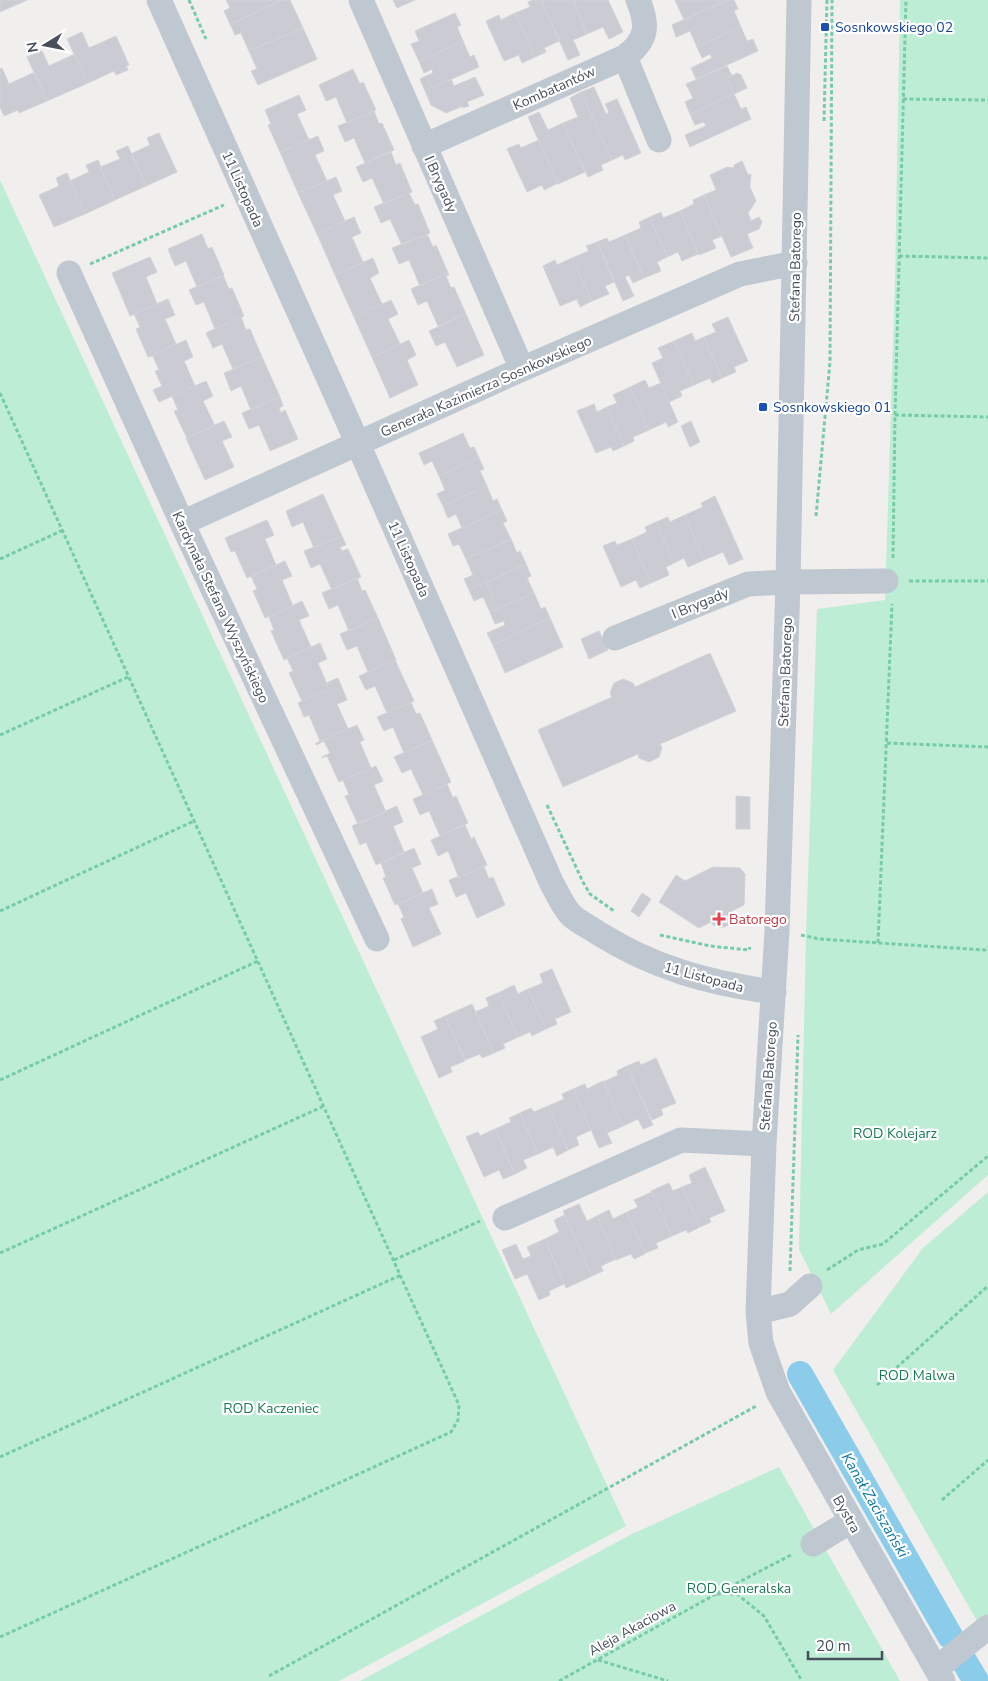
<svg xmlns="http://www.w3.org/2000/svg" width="988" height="1681" font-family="'Nunito Sans',sans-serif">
<rect width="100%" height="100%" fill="#f1eeee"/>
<!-- green -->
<path fill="#bdeed5" d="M900 0H988V1175L831 1314 799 1249 806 936 817 609 885 600 895 281Z
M0 180 626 1526 339 1681H0Z
M988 1192V1640L833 1370 923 1248Z
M779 1467 900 1681H360L630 1535Z"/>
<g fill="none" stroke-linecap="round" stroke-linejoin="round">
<!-- canal -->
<path stroke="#8bccea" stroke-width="26" d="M800 1374 950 1636
M964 1661 976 1681"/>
</g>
<!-- building -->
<path fill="#cbccd3" stroke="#d2d3d9" d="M0 0H27L0 12Z
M226 0H283L230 24 224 11 230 8Z
M283 0H290L303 28 249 51 241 33 235 35 230 24Z
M393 0H415L397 8Z
M533 0H541L559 41 544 48 546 52 535 57 515 13 530 7 528 2Z
M541 0H573L587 34 573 40 580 55 568 60Z
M573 0H608L623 32 609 39 603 27 587 34Z
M675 0H728L684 20Z
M728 0H734L738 9 734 11 741 27 697 47 690 31 676 37 672 25Z
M455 13 461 25 457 27 463 41 419 61 411 44 419 41 415 31Z
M515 13 535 57 522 63 519 55 504 61 486 21 499 15 501 20Z
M741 27 747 41 753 39 758 51 696 79 691 68 712 58 710 54 702 58 697 47Z
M303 28 317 59 258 85 251 71 257 69 249 51Z
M82 32 89 48 116 36 129 65 126 66 128 70 116 75 114 71 88 83 67 39Z
M463 41 470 57 474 55 479 67 431 88 426 76 433 73 432 69 424 73 419 61Z
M42 51 49 66 75 54 88 83 47 101 27 57Z
M727 66 732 76 727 78 734 94 690 114 685 102 693 98 686 84Z
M2 68 9 84 35 72 47 101 19 113 18 110 4 116 0 107V69Z
M353 69 360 84 363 82 376 110 347 123 336 97 326 101 319 85Z
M737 73 741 75 747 88 734 94 727 78Z
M426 76 431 88 451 79 454 86 475 77 484 95 467 102 469 106 463 108V106L446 113 431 105 420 79Z
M594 87 606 114 609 112 605 104 617 99 641 153 625 160 623 155 612 160 581 92Z
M581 92 612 160 601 165 603 170 588 177 563 123 578 117 570 98Z
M734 94 741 109 746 107 751 119 690 147 685 135 706 126 704 122 695 125 690 114Z
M299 95 306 110 297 114 309 140 280 152 268 125 271 124 265 110Z
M374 111 379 124 382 123 394 150 365 163 354 138 345 142 338 126Z
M539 112 548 130 563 123 585 172 558 184 528 117Z
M159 133 177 172 146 186 131 154 150 145 147 138Z
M318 136 324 151 315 155 327 181 298 193 280 152Z
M539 140 558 183 544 190 542 185 527 192 507 149 519 144 521 148Z
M128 146 146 186 115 200 100 167 120 159 116 151Z
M391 152 396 165 400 163 412 192 384 204 372 178 363 182 356 167Z
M98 160 115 200 85 214 70 181 89 172 86 165Z
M742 161 748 175 751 174 750 187 756 201 748 213 751 221 759 217 762 222 759 229 747 234 753 248 731 257 704 195 716 190 710 175 727 167 734 168V165Z
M67 173 85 214 54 227 39 195 59 186 56 178Z
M336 177 342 191 333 195 345 221 317 234 298 193Z
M409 193 415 205 418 204 430 233 402 245 390 219 381 223 374 207Z
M704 195 722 236 712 240 716 248 699 255 680 211 694 204 693 200Z
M680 211 698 254 682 261 678 252 667 257 650 217 661 212 663 218Z
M354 217 361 233 352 237 363 262 335 275 317 234Z
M650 217 667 257 657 262 661 271 644 278 625 235 641 228 639 222Z
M202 234 208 249 212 247 224 275 197 287 186 261 175 266 168 249Z
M427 234 433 247 436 245 448 273 420 286 409 260 399 264 392 248Z
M625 235 644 278 633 283 629 275 625 277 634 296 623 301 597 242 607 238 609 242Z
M597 242 614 282 605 286 609 294 592 301 572 258 589 251 586 246Z
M150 257 157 272 146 277 157 304 130 316 112 273Z
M373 258 379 273 370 278 382 304 354 317 335 275Z
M572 258 592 301 580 307 577 299 560 306 543 266 555 260 557 265Z
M448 273 449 275 446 276 451 288 454 287 466 314 438 326 427 301 418 305 411 289Z
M223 275 229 289 232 288 244 316 215 329 204 302 196 305 189 290Z
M168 299 175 315 165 319 176 344 148 357 136 329 140 327 134 314Z
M391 300 398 314 388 319 400 344 372 357 354 317Z
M466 314 484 355 457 367 445 342 436 346 429 331Z
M241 317 246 330 250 329 262 357 233 369 222 344 213 348 206 333Z
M728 317 748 361 734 367 736 372 722 378 704 337 716 332 712 324Z
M692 333 695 341 704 337 722 378 712 383 710 378 694 385 674 341Z
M186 340 193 357 184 361 195 386 159 402 153 390 162 386 155 371 159 370 153 356 148 357Z
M409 340 416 355 407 360 418 385 390 398 372 357Z
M674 341 694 385 680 391 682 396 669 402 652 363 663 358 658 348Z
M262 357 280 397 251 410 241 386 231 391 224 373Z
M645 380 649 388 661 383 678 422 668 427 666 422 649 430 630 387Z
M206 381 213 396 203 401 215 426 187 438 174 411 178 410 172 396Z
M630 387 649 430 633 437 634 441 624 446 607 407 617 403 613 395Z
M280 397 283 406 279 408 281 413 285 410 298 439 270 451 259 425 249 429 242 413Z
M594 404 597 412 607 407 624 446 613 451 611 447 596 453 577 411Z
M224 421 232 437 222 441 234 467 205 480 186 438Z
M691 421 700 442 690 447 681 426Z
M463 433 470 448 474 447 479 458 439 476 432 461 424 465 419 453Z
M479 458 484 469 480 471 487 486 443 506 437 494 445 490 439 476Z
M487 486 493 501 497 499 502 510 462 528 456 514 448 518 443 506Z
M323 494 342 536 314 548 303 522 292 527 286 511Z
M715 496 743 559 729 565 723 552 704 560 685 515 703 507 701 503Z
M502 510 507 521 503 523 511 539 466 559 459 544 453 546 448 534Z
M685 515 704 560 688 567 684 558 674 563 656 522 668 517 670 522Z
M267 520 274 535 265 539 276 565 247 578 235 551 231 552 225 538Z
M656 522 674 563 666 567 669 575 651 583 632 539 647 532 645 527Z
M342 536 346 545 340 547 342 551 348 549 361 577 332 590 320 564 311 568 304 551Z
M511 539 517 553 520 551 526 564 469 590 464 579 473 575 466 559Z
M632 539 651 583 640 588 636 580 621 587 603 546 615 541 617 545Z
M285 561 292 576 282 580 293 606 265 618 253 591 257 589 251 576Z
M526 564 531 576 527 578 534 593 490 612 485 601 493 597 486 582Z
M357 578 362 591 365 590 378 618 349 631 338 605 329 609 322 593Z
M486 582 493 597 485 601 483 597 474 601 469 590Z
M534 593 541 609 545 607 550 618 510 636 511 637 493 645 487 633 505 625 504 621 495 624 490 612Z
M302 601 309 616 299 620 311 647 284 660 271 631 274 630 269 617Z
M378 618 396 660 368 672 357 646 347 650 340 634Z
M550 618 563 647 505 673 493 645 511 637 510 636Z
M599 631 608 650 589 659 581 639Z
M320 643 327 659 318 663 329 689 302 701 289 673 293 671 287 658Z
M710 653 736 711 660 744 662 748 659 757 649 762 639 758 638 754 563 787 538 730 612 697 610 693 614 683 623 679 633 683 635 687Z
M395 660 414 701 387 713 375 686 366 690 359 676Z
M338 678 347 700 337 704 348 729 320 741 309 715 304 717 298 703 329 689 326 683Z
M411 702 416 714 420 713 432 740 404 753 393 727 384 731 377 717Z
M357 725 364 740 360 742 371 768 339 782 327 756 322 758V757L330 753 324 741 316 745V743Z
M432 740 451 782 423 795 411 769 402 773 394 757Z
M376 766 383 781 374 785 386 812 358 824 345 796 349 795 343 780Z
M447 784 453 798 456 796 468 823 440 836 429 811 420 815 413 799Z
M736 796 750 797V829H736Z
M397 806 403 822 393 826 404 852 376 865 366 842 360 845 352 826Z
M465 825 471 839 474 837 487 865 459 878 448 851 438 856 431 840Z
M414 848 421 864 412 868 423 893 395 905 383 878 386 877 381 863Z
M484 867 489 879 493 877 505 905 477 918 466 893 456 897 449 880Z
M713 867 740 868 745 874 744 905 732 911 734 914 731 924 722 928 713 925 711 922 699 928 659 902 676 875 685 881Z
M432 889 438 904 429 908 441 934 413 947 401 919 404 917 398 904Z
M642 893 651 899 639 917 631 911Z
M552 969 571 1012 555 1019 557 1024 546 1029 528 989 543 983 540 974Z
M514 985 518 994 528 989 546 1029 532 1036 530 1032 518 1037 498 993Z
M498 993 518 1037 503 1044 505 1048 494 1053 475 1012 489 1006 486 998Z
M472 1004 494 1053 482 1058 480 1054 465 1060 445 1016Z
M445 1016 465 1061 450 1067 452 1072 439 1078 421 1037 438 1029 434 1021Z
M656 1058 676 1103 661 1109 663 1115 652 1120 627 1066 639 1061 641 1065Z
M627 1066 653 1125 643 1129 638 1119 623 1126 603 1082 618 1075 617 1071Z
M603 1081 623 1126 607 1133 612 1143 599 1148 573 1089 585 1084 587 1089Z
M573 1089 591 1130 576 1137 579 1145 568 1150 548 1106 564 1099 562 1094Z
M548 1106 568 1150 557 1156 553 1147 538 1154 520 1113 531 1108 534 1112Z
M520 1113 538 1154 523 1160 527 1168 515 1174 495 1129 511 1122 509 1118Z
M495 1129 515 1174 503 1179 499 1170 484 1177 466 1137 478 1132 480 1136Z
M705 1167 725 1211 709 1218 711 1222 700 1227 682 1187 692 1183 689 1175Z
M669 1183 673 1191 682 1187 700 1227 688 1233 686 1230 672 1236 651 1191Z
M652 1192 672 1236 656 1243 658 1248 645 1253 627 1212 638 1207 634 1200Z
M579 1204 587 1221 597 1216 616 1259 601 1266 603 1271 592 1276 563 1211Z
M609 1210 613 1219 627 1212 645 1254 634 1259 631 1254 616 1260 597 1216Z
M565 1215 592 1276 566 1288 545 1239 559 1232 554 1220Z
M545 1239 564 1284 549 1291 550 1295 539 1300 527 1274 515 1279 502 1250 516 1244 523 1259 531 1256 527 1247Z"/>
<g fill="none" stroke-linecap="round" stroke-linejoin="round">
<!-- path -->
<path stroke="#76cba9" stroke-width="3" stroke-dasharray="4 2.5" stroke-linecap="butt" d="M189 0 206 39
M903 99 988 100
M824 121 827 0
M899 256 988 258
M90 264 224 205
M0 393 459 1405 458 1420 451 1432 0 1637
M895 415 988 417
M816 516 830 362 832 0
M893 558 895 415 906 0
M0 559 61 531
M909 581H988
M0 735 128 677
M887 743 988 747
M547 805 583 882 590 894 614 911
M0 911 194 821
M660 935 710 946 749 950 750 947
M801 935 819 939 985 950 988 947
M878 943 892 604
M0 1080 258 961
M0 1253 324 1106
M394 1260 480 1221
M827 1270 858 1250 883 1244 988 1156
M790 1271 798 1035
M877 1385 988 1286
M0 1457 401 1275
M942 1500 988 1460
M717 1594H737L764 1616 802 1681
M598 1660 668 1681
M269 1676 758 1405
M559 1681 716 1594 791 1555"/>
<!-- minor -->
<path stroke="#bfc7d0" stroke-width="25" d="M159 0 358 444 552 884C558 894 564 909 572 916 580 923 590 927 598 933 654 968 708 983 774 992
M361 0 522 369
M799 0 788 582 777 931 764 1144 758 1312 761 1343 778 1392 943 1681
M625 57 659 140
M424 146 625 57C647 40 649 26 638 0
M69 273 182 523 377 939
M182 523 522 369 740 274 795 263
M615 638 748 584 788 582 886 581
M505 1218 681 1140 764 1144
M758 1312 790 1304 810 1286
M813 1544 851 1521
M936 1669 988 1627"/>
</g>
<!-- markers -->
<g fill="#1a4fb4" stroke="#fff" stroke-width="2">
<rect x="820" y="22" width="10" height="10" rx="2.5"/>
<rect x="758" y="402" width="10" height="10" rx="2.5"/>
</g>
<path fill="#e0444e" stroke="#fff" stroke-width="2" d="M716.5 911.5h5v5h5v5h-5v5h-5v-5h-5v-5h5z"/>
<g text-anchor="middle" stroke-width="4.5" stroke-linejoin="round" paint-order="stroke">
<!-- transit labels -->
<g font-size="14" fill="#164399" stroke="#fff" text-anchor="start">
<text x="835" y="32">Sosnkowskiego 02</text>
<text x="773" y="412">Sosnkowskiego 01</text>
</g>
<!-- street labels -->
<g font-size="14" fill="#474f5b" stroke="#fff">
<text transform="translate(554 88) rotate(-24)" y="5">Kombatantów</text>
<text transform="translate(441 184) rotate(66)" y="5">I Brygady</text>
<text transform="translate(243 189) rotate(66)" y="5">11 Listopada</text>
<text transform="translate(795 267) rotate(-89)" y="5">Stefana Batorego</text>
<text transform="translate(486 386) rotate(-24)" y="5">Generała Kazimierza Sosnkowskiego</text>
<text transform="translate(409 559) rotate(66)" y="5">11 Listopada</text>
<text transform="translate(700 603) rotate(-22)" y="5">I Brygady</text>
<text transform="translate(221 607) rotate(65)" y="5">Kardynała Stefana Wyszyńskiego</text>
<text transform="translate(785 672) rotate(-88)" y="5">Stefana Batorego</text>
<text transform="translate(704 977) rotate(15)" y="5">11 Listopada</text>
<text transform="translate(768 1076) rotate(-86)" y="5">Stefana Batorego</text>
<text transform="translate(847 1514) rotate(60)" y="5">Bystra</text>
<text transform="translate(632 1628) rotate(-29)" y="5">Aleja Akaciowa</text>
</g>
<!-- health labels -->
<g font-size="14" fill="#be3a42" stroke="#fff" text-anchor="start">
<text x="729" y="924">Batorego</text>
</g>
<!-- park labels -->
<g font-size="14" fill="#197b54" stroke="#fff">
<text x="895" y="1138">ROD Kolejarz</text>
<text x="917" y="1380">ROD Malwa</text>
<text x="271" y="1413">ROD Kaczeniec</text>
<text x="739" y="1593">ROD Generalska</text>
</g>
<!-- water labels -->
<g font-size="15" font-style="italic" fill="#0f77a5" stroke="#fff">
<text transform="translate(875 1505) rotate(60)" y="5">Kanał Zaciszański</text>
</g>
</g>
<!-- north arrow -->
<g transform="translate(45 45) rotate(260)" stroke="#ffffff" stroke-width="4" paint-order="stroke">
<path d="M0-4L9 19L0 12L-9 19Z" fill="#474f5b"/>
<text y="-8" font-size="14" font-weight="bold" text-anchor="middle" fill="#474f5b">N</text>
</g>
<!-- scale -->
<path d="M808 1651v8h74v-8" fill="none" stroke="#474f5b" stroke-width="2.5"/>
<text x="816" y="1651" font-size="15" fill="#474f5b" stroke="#ffffff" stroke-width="4" paint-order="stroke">20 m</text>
</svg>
